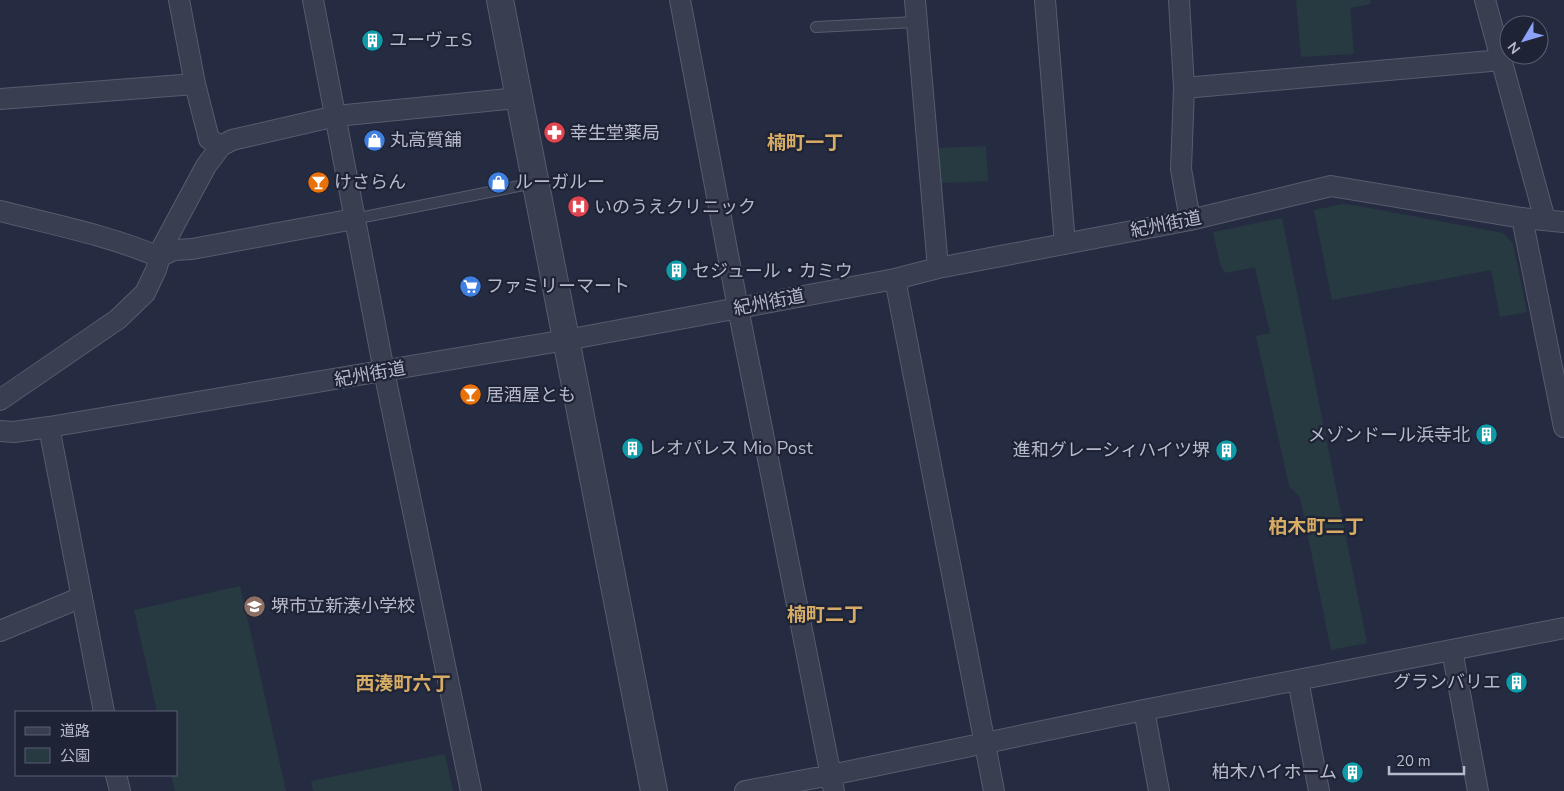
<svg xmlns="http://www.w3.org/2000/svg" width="1564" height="791" font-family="'Nunito Sans','Noto Sans JP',sans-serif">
<rect width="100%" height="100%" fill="#252c41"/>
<!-- green -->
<path fill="#273941" d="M1296 0H1370L1371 4 1350 8 1354 54 1301 57Z
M986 146 988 181 940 183 939 148Z
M1343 204 1359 206 1503 233 1513 243 1527 312 1500 317 1491 270 1332 300 1314 210Z
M1282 218 1367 643 1331 650 1300 497 1289 486 1256 336 1270 333 1255 267 1225 273 1220 264 1213 232Z
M240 586 286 791H175L171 775H176V712H157L134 610Z
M445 754 453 791H313L311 781Z"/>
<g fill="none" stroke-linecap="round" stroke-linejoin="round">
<defs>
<path id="service" d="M816 27 916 22
M354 219 534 183"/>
<path id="minor" d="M179 0 195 84 209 139 221 146
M313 0 384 371 471 791
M680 0 738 308 834 791
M915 0 938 268
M1045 0 1065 244
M1179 0 1184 88 1181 169 1190 220
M1485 0 1545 220
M1184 88 1502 60
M0 99 195 84
M0 211C51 224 111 236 159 257L174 250 192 249 354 219
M1522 218 1564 427
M895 279 994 791
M0 400 118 319 145 293 156 270 163 246 206 166 221 146 232 140 336 116 518 98
M49 427 104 712
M0 431 14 432 49 427 566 340 895 279 938 268 1190 220 1331 186 1522 218 1564 222
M0 631 82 597
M1452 650 1478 791
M1298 680 1319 791
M1144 710 1159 791
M116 775 120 791
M745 791 831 775 1144 710 1564 628"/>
<path id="tertiary" d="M500 0 654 791"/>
</defs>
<!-- service casing -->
<use href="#service" stroke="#575c6e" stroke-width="12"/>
<!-- minor casing -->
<use href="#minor" stroke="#575c6e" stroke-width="22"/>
<!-- tertiary casing -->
<use href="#tertiary" stroke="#575c6e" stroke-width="28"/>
<!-- service -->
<use href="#service" stroke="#393e50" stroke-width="10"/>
<!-- minor -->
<use href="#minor" stroke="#393e50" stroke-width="20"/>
<!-- tertiary -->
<use href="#tertiary" stroke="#393e50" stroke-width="26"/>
</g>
<!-- icons -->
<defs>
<symbol id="building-disc" viewBox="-11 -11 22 22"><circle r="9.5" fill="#0f9aa8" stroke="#1e2336"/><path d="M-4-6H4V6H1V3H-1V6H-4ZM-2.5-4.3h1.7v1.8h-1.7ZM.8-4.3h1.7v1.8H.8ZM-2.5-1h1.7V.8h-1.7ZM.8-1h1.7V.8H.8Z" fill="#fff"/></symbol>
<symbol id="pharmacy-disc" viewBox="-11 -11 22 22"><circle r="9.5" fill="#e0444e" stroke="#1e2336"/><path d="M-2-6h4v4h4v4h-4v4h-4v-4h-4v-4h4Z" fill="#fff"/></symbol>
<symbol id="shop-disc" viewBox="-11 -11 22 22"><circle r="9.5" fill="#3f7fe0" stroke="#1e2336"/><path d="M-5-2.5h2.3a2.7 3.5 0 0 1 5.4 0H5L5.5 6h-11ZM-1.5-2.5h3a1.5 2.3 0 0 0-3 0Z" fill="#fff"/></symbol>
<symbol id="bar-disc" viewBox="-11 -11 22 22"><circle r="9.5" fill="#e8710a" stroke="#1e2336"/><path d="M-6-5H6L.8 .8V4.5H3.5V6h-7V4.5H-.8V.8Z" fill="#fff"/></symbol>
<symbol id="hospital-disc" viewBox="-11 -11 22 22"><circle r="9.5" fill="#e0444e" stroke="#1e2336"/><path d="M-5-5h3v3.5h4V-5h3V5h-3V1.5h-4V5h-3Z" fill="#fff"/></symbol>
<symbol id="supermarket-disc" viewBox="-11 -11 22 22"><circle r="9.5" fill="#3f7fe0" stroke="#1e2336"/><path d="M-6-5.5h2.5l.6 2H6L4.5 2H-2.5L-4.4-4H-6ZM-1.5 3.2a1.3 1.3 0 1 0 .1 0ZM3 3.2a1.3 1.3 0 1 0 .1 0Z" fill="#fff"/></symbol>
<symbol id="school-disc" viewBox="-11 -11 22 22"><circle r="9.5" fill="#8d6e63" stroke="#1e2336"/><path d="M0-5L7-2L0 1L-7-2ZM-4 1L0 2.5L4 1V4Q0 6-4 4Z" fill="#fff"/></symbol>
</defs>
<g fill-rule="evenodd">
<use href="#building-disc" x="360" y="28" width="25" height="25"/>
<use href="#pharmacy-disc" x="542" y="120" width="25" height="25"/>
<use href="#shop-disc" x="362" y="128" width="25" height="25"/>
<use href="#bar-disc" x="306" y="170" width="25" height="25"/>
<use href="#shop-disc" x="486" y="170" width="25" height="25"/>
<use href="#hospital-disc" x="566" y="194" width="25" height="25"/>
<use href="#building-disc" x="664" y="258" width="25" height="25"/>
<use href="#supermarket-disc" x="458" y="274" width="25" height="25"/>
<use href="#bar-disc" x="458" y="382" width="25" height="25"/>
<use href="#building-disc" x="1474" y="422" width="25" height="25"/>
<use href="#building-disc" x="620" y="436" width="25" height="25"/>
<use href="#building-disc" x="1214" y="438" width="25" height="25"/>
<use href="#school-disc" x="242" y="594" width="25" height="25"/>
<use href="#building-disc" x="1504" y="670" width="25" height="25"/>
<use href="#building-disc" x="1340" y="760" width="25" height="25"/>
</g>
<g text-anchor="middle" stroke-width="4.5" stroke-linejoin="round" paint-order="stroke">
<!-- poi labels -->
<g font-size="18" fill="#b6bacb" stroke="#1e2336" text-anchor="start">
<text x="389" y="46">ユーヴェS</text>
<text x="570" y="139">幸生堂薬局</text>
<text x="390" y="146">丸高質舗</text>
<text x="334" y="188">けさらん</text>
<text x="515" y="188">ルーガルー</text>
<text x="594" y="213">いのうえクリニック</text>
<text x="692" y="277">セジュール・カミウ</text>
<text x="486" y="292">ファミリーマート</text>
<text x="486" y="401">居酒屋とも</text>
<text x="1470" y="441" text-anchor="end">メゾンドール浜寺北</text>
<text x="648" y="454">レオパレス Mio Post</text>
<text x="1210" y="456" text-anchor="end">進和グレーシィハイツ堺</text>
<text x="271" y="612">堺市立新湊小学校</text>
<text x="1501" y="688" text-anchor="end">グランバリエ</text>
<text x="1337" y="778" text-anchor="end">柏木ハイホーム</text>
</g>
<!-- street labels -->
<g font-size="18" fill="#b6bacb" stroke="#1e2336">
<text transform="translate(1166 224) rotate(-11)" y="6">紀州街道</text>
<text transform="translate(769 302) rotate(-11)" y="6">紀州街道</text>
<text transform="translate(370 374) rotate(-10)" y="6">紀州街道</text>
</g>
<!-- neighbourhood labels -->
<g font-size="19" font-weight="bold" fill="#d7ac65" stroke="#1e2336">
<text x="805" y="149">楠町一丁</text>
<text x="1316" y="533">柏木町二丁</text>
<text x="825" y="621">楠町二丁</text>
<text x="403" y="690">西湊町六丁</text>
</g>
</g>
<!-- legend -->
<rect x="15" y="711" width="162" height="65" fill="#1e2336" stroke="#5b5f72"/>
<rect x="25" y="727" width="25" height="8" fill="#393e50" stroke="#5b5f72"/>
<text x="60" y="736" font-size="15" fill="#b6bacb">道路</text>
<rect x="25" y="748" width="25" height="15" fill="#273941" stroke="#5b5f72"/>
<text x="60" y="761" font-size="15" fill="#b6bacb">公園</text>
<!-- north arrow -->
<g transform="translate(1524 40) rotate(232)"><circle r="24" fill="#1e2336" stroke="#5b5f72"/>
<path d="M0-4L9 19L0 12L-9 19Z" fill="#8ca2f9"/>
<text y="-8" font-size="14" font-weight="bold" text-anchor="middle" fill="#b6bacb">N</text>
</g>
<!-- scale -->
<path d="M1389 766v8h75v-8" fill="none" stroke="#b6bacb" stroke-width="2.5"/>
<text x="1396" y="766" font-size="15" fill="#b6bacb" stroke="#1e2336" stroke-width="4" paint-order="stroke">20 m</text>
</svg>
